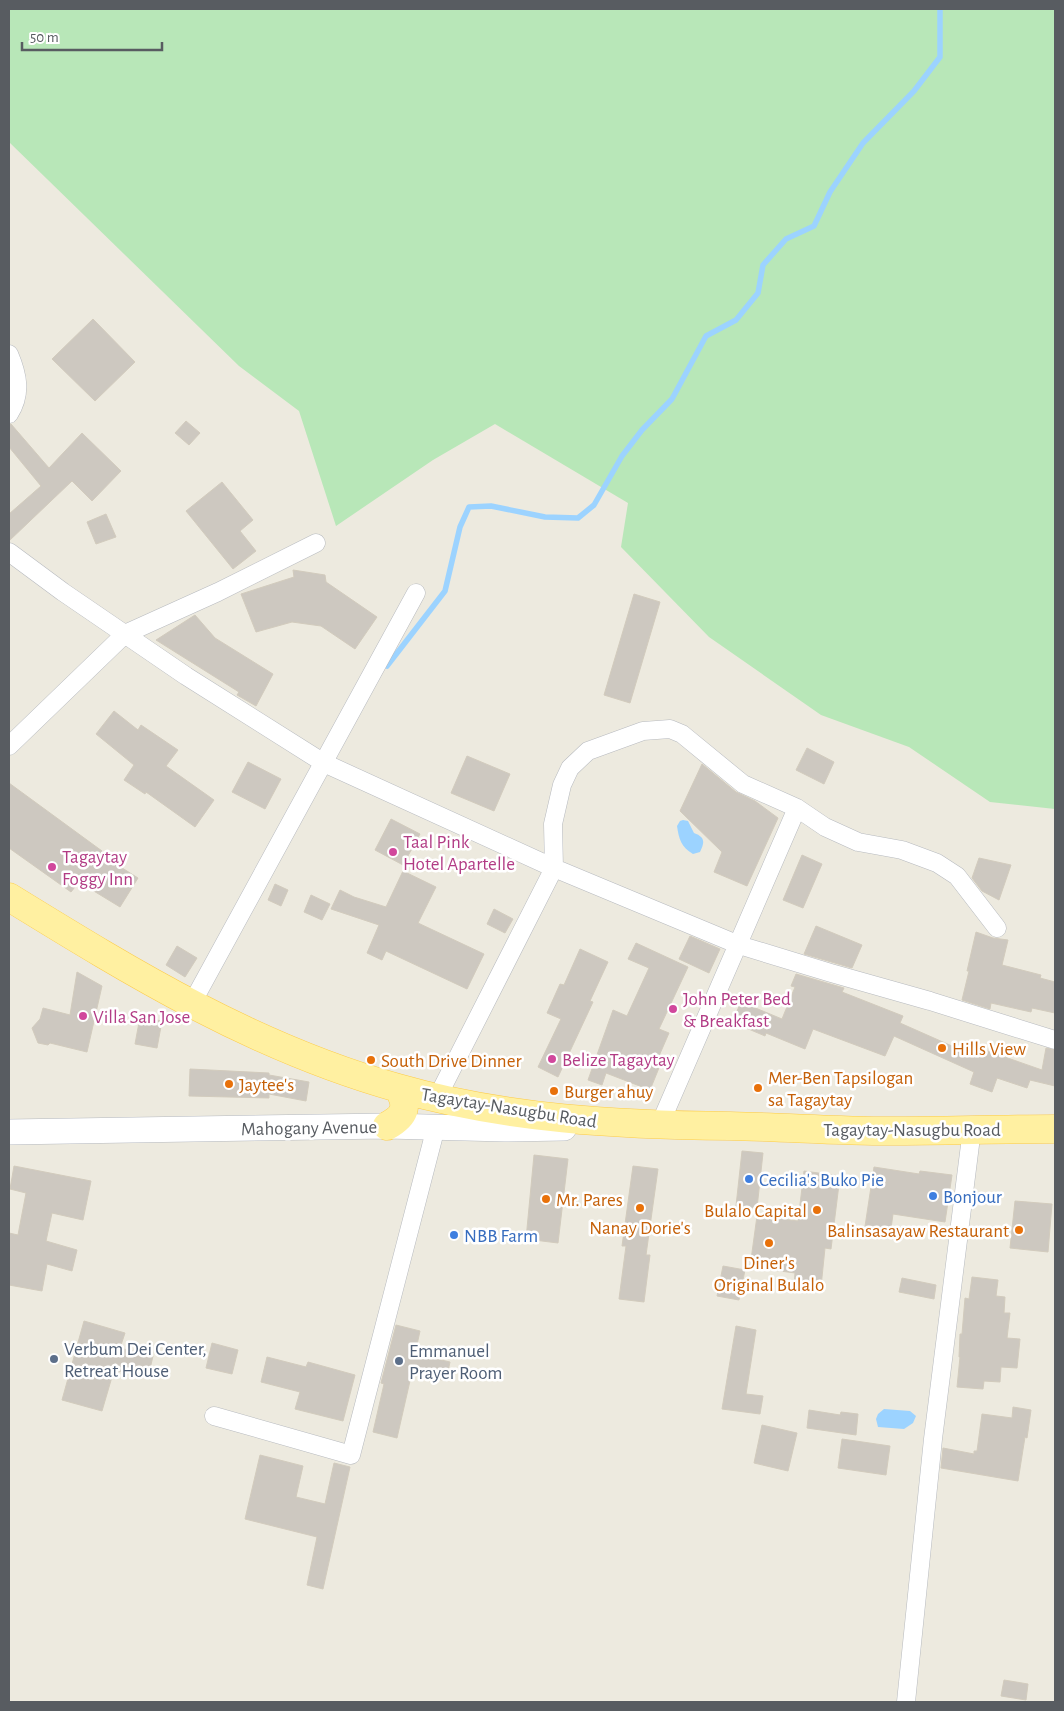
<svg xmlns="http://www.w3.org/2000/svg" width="1064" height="1711" font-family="'Alegreya Sans',sans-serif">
<rect width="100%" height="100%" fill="#edeadf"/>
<!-- green -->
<path fill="#b8e7b8" d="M9 9H1055V809L990 802 909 747 821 715 709 637 621 547 628 503 495 424 433 460 336 526 299 411 239 366 9 142Z"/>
<!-- water -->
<path fill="#9cd3ff" d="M683 820 688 821 694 833C705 837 705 842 700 852L693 854C681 847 679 839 677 826L680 821Z
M884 1409 910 1411 916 1416 913 1423 904 1429 878 1427 876 1419 878 1414Z"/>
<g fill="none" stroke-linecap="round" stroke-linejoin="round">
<!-- stream -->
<path stroke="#9cd3ff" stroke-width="5.5" d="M387 666 445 591 460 527 469 507 491 506 545 517 578 518 594 505 622 456 642 430 672 399 706 336 736 320 758 293 763 265 786 239 814 226 830 192 863 143 914 91 940 57V9"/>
</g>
<!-- building -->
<path fill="#cdc8c0" stroke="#d2cbbd" d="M93 319 135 362 95 401 52 359Z
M186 421 200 433 189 445 175 433Z
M11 424 49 468 82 433 121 471 92 501 72 481 9 541V514L41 486 9 447V425Z
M222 482 253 520 240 531 256 551 233 569 186 511Z
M106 514 116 537 96 544 87 522Z
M293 570 325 575 326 582 377 617 355 649 321 626 292 622 256 632 241 594 294 577Z
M634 594 660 602 630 703 604 695Z
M195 615 215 638 273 674 256 706 237 695 239 692 156 640Z
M114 711 138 730 141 725 178 750 166 766 214 800 195 827 146 792 145 794 124 780 134 765 96 734Z
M807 748 834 762 824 784 796 770Z
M467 756 510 774 494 811 451 793Z
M248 762 281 779 265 809 232 792Z
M702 764 736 792 755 801 778 818 747 886 714 872 722 852 680 811Z
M9 783 102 851 100 854 138 878 120 907 79 882 71 892 9 848Z
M391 819 420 834 403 865 375 850Z
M802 855 822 864 803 908 783 900Z
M979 858 1011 865 999 900 982 891 972 878Z
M403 871 436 887 418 923 484 954 467 989 386 951 382 960 367 953 379 925 331 909 340 890 354 897 386 907Z
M275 884 288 890 281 906 268 900Z
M311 895 330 904 322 920 304 912Z
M494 909 513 919 505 933 487 924Z
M816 926 862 945 852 968 804 954Z
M976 932 993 938 1008 940 1002 965 1041 975 1040 978 1055 982V1013L1032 1008 1031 1012 991 1003 990 1009 962 1000 969 971H967Z
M690 936 720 949 709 973 679 959Z
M636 943 688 967 659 1029 669 1033 659 1056 663 1058 650 1090 606 1073 602 1085 588 1080 613 1010 627 1016 649 968 628 959Z
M177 946 197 958 185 977 166 965Z
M580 949 608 962 590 1001 593 1002 558 1077 538 1067 561 1019 547 1013 560 984 564 985Z
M77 972 102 986 87 1052 50 1043 48 1045 38 1043 32 1028 40 1019 43 1008 70 1015Z
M796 974 844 988 842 992 903 1016 900 1023 979 1058 982 1049 1042 1070 1046 1048 1055 1050V1086L1030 1080 1027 1088 997 1078 992 1092 970 1084 974 1072 894 1036 885 1056 813 1029 805 1049 766 1033 765 1036 732 1022 741 1002 782 1019 795 987 791 986Z
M140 1017 162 1021 157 1048 135 1044Z
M190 1069 269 1073V1075L309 1082 306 1101 269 1094V1098L189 1096Z
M742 1151 763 1153 757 1208 736 1206Z
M534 1155 568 1159 558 1243 526 1239Z
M14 1166 91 1181 83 1220 52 1213 46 1241 77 1250 72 1271 47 1264 42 1291 9 1285V1233L18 1235 26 1193 10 1189Z
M633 1166 658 1169 646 1255H650L644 1302 619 1299 626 1246H622Z
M874 1167 919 1174 920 1171 952 1175 945 1222 893 1214 890 1236 864 1233Z
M804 1171 840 1176 831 1249 825 1248 821 1287 794 1284 795 1273 750 1267 757 1216 798 1221Z
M1015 1201 1052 1204 1048 1252 1010 1248Z
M723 1266 745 1270 739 1300 717 1296Z
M972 1277 998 1280 996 1296 1005 1297 1004 1313H1010L1007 1338 1020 1339 1017 1368 1001 1367 1000 1382 984 1381 983 1389 957 1387 960 1357H959L960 1334H962L965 1298 969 1299Z
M902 1278 936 1285 934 1299 899 1292Z
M84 1321 125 1333 120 1348 153 1356 148 1378 114 1370 102 1411 62 1400Z
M396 1325 420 1331 415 1354 450 1362 446 1381 412 1372 397 1438 373 1432 384 1384 381 1383Z
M736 1326 756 1330 746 1394 763 1396 760 1414 722 1409Z
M212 1343 238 1350 232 1374 206 1368Z
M267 1357 306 1367 308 1362 355 1375 343 1421 295 1409 300 1392 261 1382Z
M1013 1407 1031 1410 1027 1438 1025 1437 1018 1481 941 1468 943 1448 974 1454V1451H977L982 1414 1012 1418Z
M809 1410 840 1415 841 1412 858 1414 856 1435 807 1428Z
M762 1425 797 1433 788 1471 754 1463Z
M842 1439 890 1446 886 1475 838 1468Z
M260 1455 303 1466 296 1497 325 1504 334 1463 350 1467 323 1589 307 1585 317 1537 245 1519Z
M1004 1680 1028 1684 1026 1700 1001 1696Z"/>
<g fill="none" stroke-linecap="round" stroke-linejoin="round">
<defs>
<path id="street" d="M9 354C18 375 22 394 9 414
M9 552 63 592 186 676 324 763 554 868 739 945 831 973 930 1001 1055 1040
M9 746 125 634 218 592 316 543
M191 1005 416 593
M437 1098 554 868 553 824 562 785 570 768 588 751 643 731 670 729 682 734 743 784 797 808 825 827 858 842 902 850 937 863 957 876 997 928
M660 1124 797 808
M214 1416 351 1455 436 1127
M906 1702 933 1439 972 1129"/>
<path id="secondary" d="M9 1132 387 1126 505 1129 564 1128"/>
<path id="primary" d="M9 897C134 974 255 1048 398 1088 506 1119 619 1125 730 1126 784 1127 837 1131 890 1131 945 1131 1000 1129 1055 1129
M387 1126C405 1116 409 1107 398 1088"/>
</defs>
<!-- street casing -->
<use href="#street" stroke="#b7babf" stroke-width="19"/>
<!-- secondary casing -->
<use href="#secondary" stroke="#b5b9c0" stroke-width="26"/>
<!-- primary casing -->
<use href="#primary" stroke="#fdcb47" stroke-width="29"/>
<!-- street -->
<use href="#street" stroke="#fff" stroke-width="18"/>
<!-- secondary -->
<use href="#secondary" stroke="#fff" stroke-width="25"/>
<!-- primary -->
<use href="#primary" stroke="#fff0a1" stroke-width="28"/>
</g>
<!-- markers -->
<g fill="#d1479c" stroke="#fff" stroke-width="2">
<circle cx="393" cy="852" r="5"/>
<circle cx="52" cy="867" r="5"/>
<circle cx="673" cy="1009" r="5"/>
<circle cx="83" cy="1016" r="5"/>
<circle cx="552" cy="1059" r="5"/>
</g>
<g fill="#e8710a" stroke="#fff" stroke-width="2">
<circle cx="942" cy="1048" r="5"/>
<circle cx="371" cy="1060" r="5"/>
<circle cx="229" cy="1084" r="5"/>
<circle cx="758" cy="1088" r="5"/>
<circle cx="554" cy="1091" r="5"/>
<circle cx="546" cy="1199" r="5"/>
<circle cx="640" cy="1208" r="5"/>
<circle cx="817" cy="1210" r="5"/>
<circle cx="1019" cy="1230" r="5"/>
<circle cx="769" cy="1243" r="5"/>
</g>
<g fill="#3f7fe0" stroke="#fff" stroke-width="2">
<circle cx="749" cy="1179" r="5"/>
<circle cx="933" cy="1196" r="5"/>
<circle cx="454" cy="1235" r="5"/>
</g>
<g fill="#5c6f8a" stroke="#fff" stroke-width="2">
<circle cx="54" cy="1359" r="5"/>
<circle cx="399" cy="1361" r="5"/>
</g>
<g text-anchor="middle" stroke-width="5" stroke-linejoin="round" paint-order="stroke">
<!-- hotel labels -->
<g font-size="19" fill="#b23c85" stroke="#fff" text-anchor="start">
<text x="403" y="848">Taal Pink<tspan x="403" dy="22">Hotel Apartelle</tspan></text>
<text x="62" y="863">Tagaytay<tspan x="62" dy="22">Foggy Inn</tspan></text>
<text x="683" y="1005">John Peter Bed<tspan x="683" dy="22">&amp; Breakfast</tspan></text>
<text x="93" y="1023">Villa San Jose</text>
<text x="562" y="1066">Belize Tagaytay</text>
</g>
<!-- food labels -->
<g font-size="19" fill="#c56008" stroke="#fff" text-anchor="start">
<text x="952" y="1055">Hills View</text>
<text x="381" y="1067">South Drive Dinner</text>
<text x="768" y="1084">Mer-Ben Tapsilogan<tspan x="768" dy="22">sa Tagaytay</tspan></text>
<text x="239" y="1091">Jaytee's</text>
<text x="564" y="1098">Burger ahuy</text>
<text x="556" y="1206">Mr. Pares</text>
<text x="807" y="1217" text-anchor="end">Bulalo Capital</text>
<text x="640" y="1234" text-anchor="middle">Nanay Dorie's</text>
<text x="1009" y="1237" text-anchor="end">Balinsasayaw Restaurant</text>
<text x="769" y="1269" text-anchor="middle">Diner's<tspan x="769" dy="22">Original Bulalo</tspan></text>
</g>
<!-- street labels -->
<g font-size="19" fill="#585c61" stroke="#fff">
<text transform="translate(509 1107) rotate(9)" y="7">Tagaytay-Nasugbu Road</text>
<text transform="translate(309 1127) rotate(-1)" y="7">Mahogany Avenue</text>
<text x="912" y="1136">Tagaytay-Nasugbu Road</text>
</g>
<!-- shop labels -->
<g font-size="19" fill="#366cbe" stroke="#fff" text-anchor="start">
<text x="759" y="1186">Cecilia's Buko Pie</text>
<text x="943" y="1203">Bonjour</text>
<text x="464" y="1242">NBB Farm</text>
</g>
<!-- service labels -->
<g font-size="19" fill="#4e5e75" stroke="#fff" text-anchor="start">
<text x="64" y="1355">Verbum Dei Center,<tspan x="64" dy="22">Retreat House</tspan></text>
<text x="409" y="1357">Emmanuel<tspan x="409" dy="22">Prayer Room</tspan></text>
</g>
</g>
<!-- border -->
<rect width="1064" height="1711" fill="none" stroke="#585c61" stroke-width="20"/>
<!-- scale -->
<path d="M22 42v8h140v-8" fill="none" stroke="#585c61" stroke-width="2.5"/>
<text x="30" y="42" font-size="15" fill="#585c61" stroke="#ffffff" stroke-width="4" paint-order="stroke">50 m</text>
</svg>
